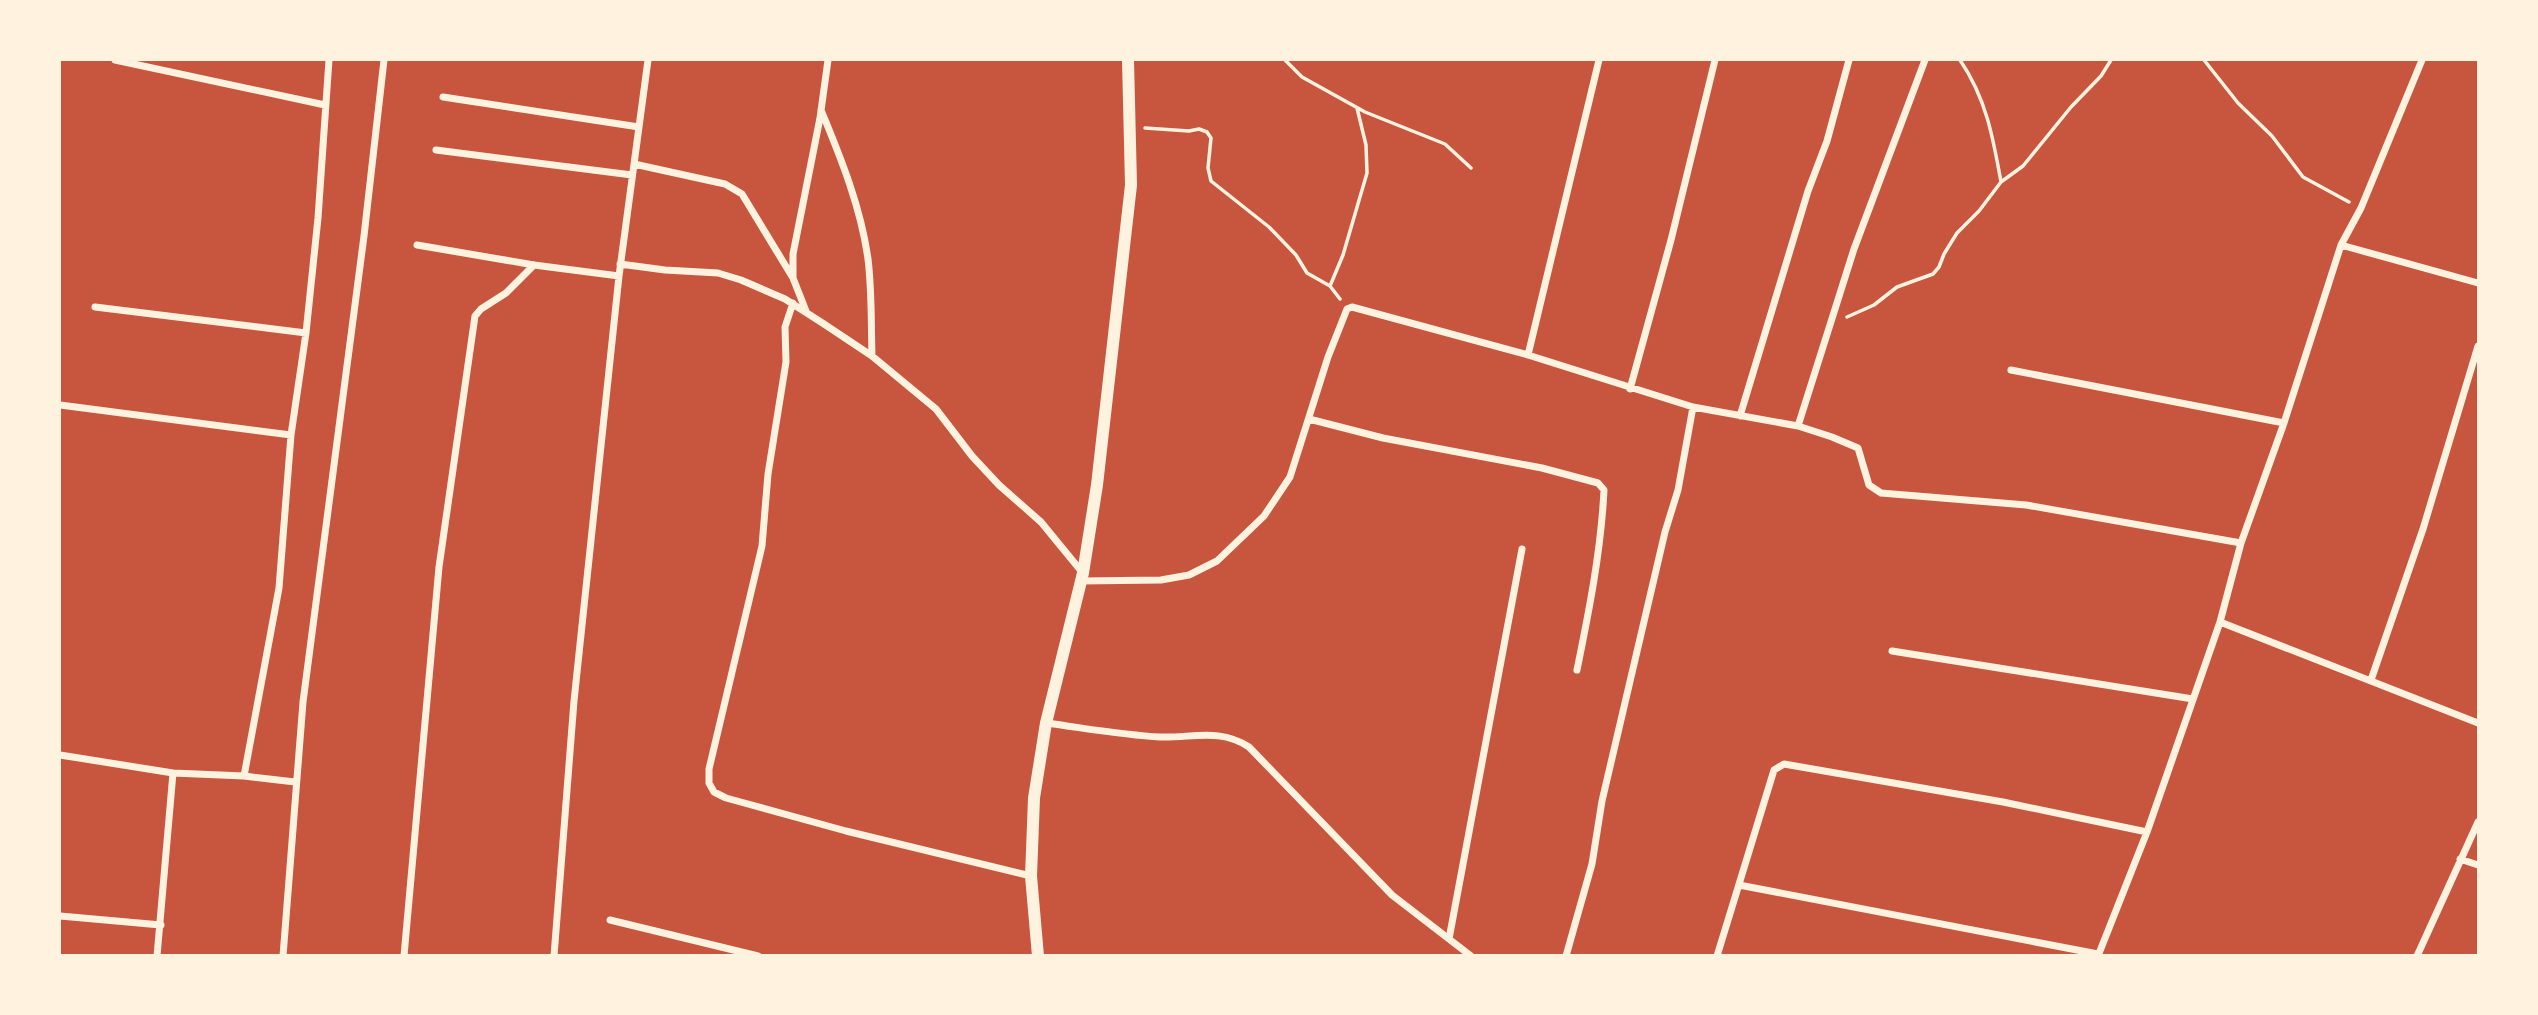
<svg xmlns="http://www.w3.org/2000/svg" width="2538" height="1015" font-family="'Nunito Sans',sans-serif">
<rect width="100%" height="100%" fill="#c8553d"/>
<g fill="none" stroke-linecap="round" stroke-linejoin="round">
<!-- path -->
<path stroke="#fff3e0" stroke-width="3.5" d="M1285 60 1302 77 1365 112 1445 144 1471 168
M1960 60C1986 98 1993 137 2001 182
M2204 60 2238 103 2272 136 2303 177 2349 202
M1145 128 1189 131 1199 129 1207 132 1211 138 1208 168 1211 181 1269 227 1296 255 1307 273 1330 286 1340 299
M1330 286 1343 255 1367 173 1366 145 1357 108
M1847 317 1874 305 1897 287 1933 274 1939 267 1944 254 1957 233 1979 211 2001 182 2023 166 2071 107 2101 76 2111 60"/>
<!-- minor -->
<path stroke="#fff3e0" stroke-width="7" d="M115 60 325 105
M443 97 639 127
M821 110C841 158 861 208 868 259 872 291 871 324 872 356
M436 150 632 175
M634 164 725 184 742 194 793 278 806 311
M417 245 534 265 619 276
M2341 245 2478 283
M620 264 665 270 718 273 741 280 785 299 824 324 872 356 936 409 972 456 999 485 1041 522 1082 572
M793 277V254L820 118 828 60
M793 303 785 327 786 362 768 474 762 546 709 769V783L714 792 726 798 846 831 1031 876
M95 307 306 333
M1528 355 1599 60
M2011 370 2284 423
M1630 389 1671 240 1715 60
M60 405 291 435
M1740 416 1808 191 1827 141 1849 60
M1309 419 1383 438 1542 468 1598 483 1604 490C1601 551 1589 611 1577 670
M1798 426 1854 249 1925 60
M1080 581 1161 580 1189 575 1217 561 1264 516 1290 477 1328 357 1347 309 1352 307 1528 355 1693 407 1798 426 1832 437 1858 448 1869 485 1881 493 2026 505 2241 543
M2220 622 2478 723
M1892 651 2193 699
M2371 680 2423 529 2478 346
M1046 723C1084 728 1122 735 1160 737 1193 738 1220 728 1249 747L1392 895 1471 956
M60 755 173 773 244 776 295 782
M244 776 279 588 291 435 306 333 318 218 329 60
M2460 859 2478 865
M1739 885 2098 954
M60 916 161 925
M610 920 758 956
M1449 939 1522 549
M157 956 173 773
M283 956 303 702 364 236 384 60
M404 956 439 567 475 316 481 309 506 293 534 265
M554 956 574 701 619 276 648 60
M1566 956 1592 864 1602 801 1665 532 1678 490 1693 407
M1717 956 1774 770 1784 764 2003 802 2147 832
M2098 956 2147 832 2220 622 2241 543 2284 423 2341 245 2361 208 2422 60
M2417 956 2478 822"/>
<!-- tertiary -->
<path stroke="#fff3e0" stroke-width="12" d="M1038 956 1031 876 1034 798 1046 723 1083 573 1097 485 1131 185 1128 60"/>
</g>
<!-- border -->
<rect width="2538" height="1015" fill="none" stroke="#fff3e0" stroke-width="122"/>
</svg>
